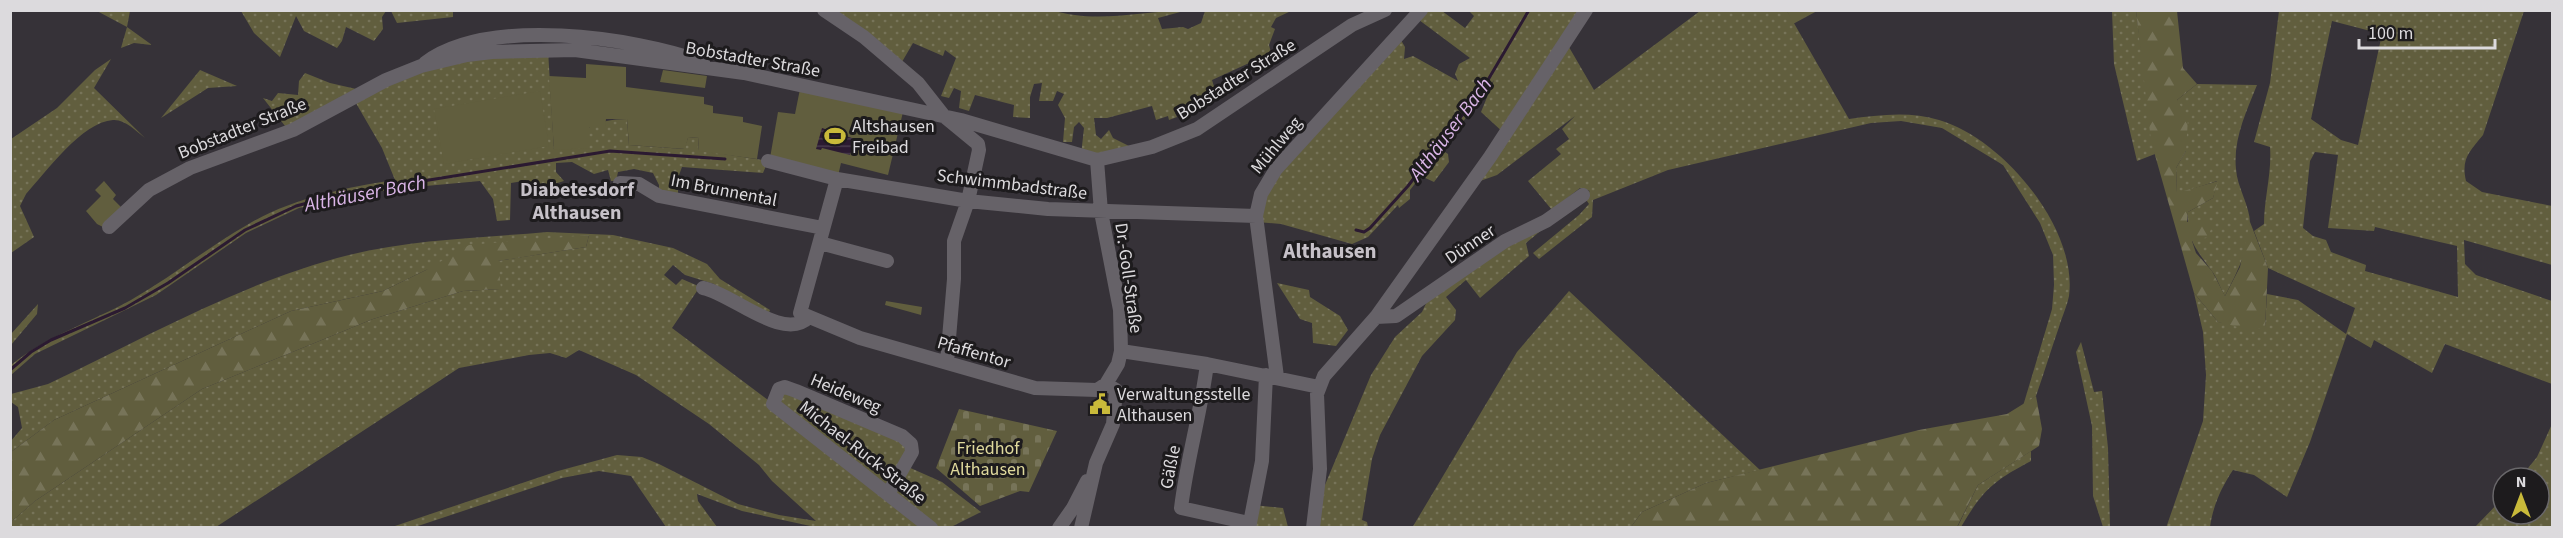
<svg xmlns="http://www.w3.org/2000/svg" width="2563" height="538" font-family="'Source Sans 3',sans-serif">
<defs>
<pattern id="grass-dots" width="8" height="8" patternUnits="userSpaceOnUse" patternTransform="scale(1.5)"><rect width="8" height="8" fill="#615e3e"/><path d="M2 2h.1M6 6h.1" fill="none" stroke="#777459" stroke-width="1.8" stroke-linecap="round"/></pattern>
<pattern id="forest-firs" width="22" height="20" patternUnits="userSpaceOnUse" patternTransform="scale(1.5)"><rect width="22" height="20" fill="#615e3e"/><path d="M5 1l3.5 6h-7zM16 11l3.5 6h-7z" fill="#777459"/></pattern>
<pattern id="cemetery-stones" width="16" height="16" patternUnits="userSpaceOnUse" patternTransform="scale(1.5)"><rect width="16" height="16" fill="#615e3e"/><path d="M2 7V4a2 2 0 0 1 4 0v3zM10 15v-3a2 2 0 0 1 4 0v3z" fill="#777459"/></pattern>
<pattern id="water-rules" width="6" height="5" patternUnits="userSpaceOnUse" patternTransform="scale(1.5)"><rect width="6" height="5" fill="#2b1a31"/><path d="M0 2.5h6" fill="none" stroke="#493b4e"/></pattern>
</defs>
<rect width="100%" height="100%" fill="#363238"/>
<!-- grass -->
<path fill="url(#grass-dots)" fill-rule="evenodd" d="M1051 10C1098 24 1136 11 1184 11L1158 18 1162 29 1183 27 1188 29 1201 23 1205 11H1291L1276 18 1271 27 1275 29 1269 45 1271 53 1212 80 1216 93 1175 113 1177 117 1169 120 1168 116 1156 120 1152 106 1107 118H1094L1096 135 1101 139 1109 130 1113 138 1129 146 1131 152 1081 155 1084 128 1079 122 1074 127 1072 142H1063L1065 118 1058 105 1064 94 1057 91 1053 101H1039L1042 83 1034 84 1030 97V118L1013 117 1014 105 975 95 969 111 959 108 961 91 954 88 949 98 941 96 956 58 945 50 943 56 913 43 899 67 823 11Z
M97 11H130L127 27 152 45 134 43 121 48 127 27Z
M241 11H386L382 17 383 29 374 41 346 27 342 41 337 48 304 31 296 16 280 57 254 33Z
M391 11H453V17L397 23Z
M1421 11H1442L1465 28 1474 16 1469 11H1586L1566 42 1594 90 1700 11H1787L1849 119C1878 115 1910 111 1939 120 2002 138 2078 228 2069 296 2067 306 2062 317 2059 327 2051 350 2044 373 2036 396L2023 406 2052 309 2054 285 2053 255 2040 223 2003 165 1942 128 1901 121 1871 123 1668 170 1593 200 1592 217 1539 259 1533 253 1579 215 1589 204 1583 195 1590 191 1580 188 1552 210 1528 181 1561 154 1556 149 1569 139 1562 129 1575 116 1497 175 1469 185 1505 134 1481 112 1494 80 1442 150 1448 154 1449 162 1434 182 1421 176 1410 190V199L1399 208 1398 205 1368 237 1352 244 1281 224 1257 222 1261 193 1398 35 1405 47 1404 59 1413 56 1458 81 1455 74 1459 64 1470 58 1415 17Z
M2112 11H2136L2155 154 2137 161 2114 64Z
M2279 11H2524L2483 135C2469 152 2461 159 2466 181L2482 192 2552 206V265L2464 240 2465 264 2476 275 2552 301V384L2445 344 2432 373 2374 340 2371 348 2347 334 2310 442 2287 497 2254 475 2233 470C2221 488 2213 506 2210 527L2166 528 2203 421 2206 375 2203 332 2194 293 2218 322 2265 327 2267 294 2298 300 2346 334 2355 308 2268 268 2254 231 2264 224C2264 198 2272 173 2270 147L2254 142 2270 83ZM2332 21 2382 34 2358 145 2341 140 2311 119ZM2315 152 2338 155 2328 228 2374 231 2375 227 2457 246 2458 297 2365 271 2366 265 2331 252 2326 240 2313 236 2303 228 2310 161Z
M548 50 554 150C580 132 595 119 627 119L629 145 684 149 688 138 699 137 698 150 768 161 763 173 682 167 676 183 672 182 671 187 678 190V200L659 196V185L653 173 634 169 618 172 616 181H611L608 170 594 174 572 162 556 163V172L564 181 531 191 529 180 511 183 510 220 497 221 493 199 480 181 393 189 299 208 246 233 156 295 35 354 11 375V365C47 336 91 322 131 300 171 277 207 248 247 225 290 199 346 187 395 180L382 148 353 98 289 131 263 98 272 101 278 93 298 95 299 81 305 73 330 83 365 91 421 66Z
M111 59 94 88 145 138C136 131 125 119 113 120 82 122 46 172 26 194L20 206 34 237 11 253V139L57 108 95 70Z
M200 70 237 86 208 88 161 118Z
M2197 84 2257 85C2246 112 2233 140 2236 169 2237 187 2250 206 2250 223 2250 248 2236 274 2225 296 2220 288 2217 277 2211 270 2197 250 2186 240 2188 212L2213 198 2217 181 2177 194 2176 168 2186 151 2177 100Z
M1544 228 1526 243 1529 256 1480 298 1466 280 1446 297 1456 310 1455 320 1422 356 1380 435 1372 459 1362 520 1367 522 1368 527 1307 528 1371 375 1395 337 1422 312 1432 291 1505 241Z
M547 232 613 235 673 248 707 264 720 279 770 310 766 320 717 290 714 284 685 275 673 265 664 275 676 285 682 279 703 288 697 291 672 328 772 403 779 389 911 444 889 494 931 527H815L742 511 697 494 698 501 717 527H666L631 476 599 471 562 478 415 527H392L558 471 617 455 642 457 659 464 738 504 779 515 816 521 772 481 759 465 709 424 636 375 579 350 566 358 550 353 529 355 459 368 216 527H11V522L35 501 202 389 373 319 463 291 500 289 497 261 586 247 589 235 426 270 383 291 291 311 54 420 11 452 10 442 22 428 18 407 11 402V394L48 384C143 339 247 280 349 255 414 239 481 238 547 232Z
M1277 283 1309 290 1310 297 1340 316 1348 330 1336 346 1313 343 1312 323 1300 319Z
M1569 291 1760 470 1706 483 1642 512 1631 527 1412 528 1517 352Z
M38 304 37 314 11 345V334Z
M2081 342 2094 392 2102 391 2108 448 2110 527H2103L2093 496 2092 426 2076 352Z
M2552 424V527H2475L2503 498V514H2539V478H2520L2537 457Z
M2031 451V461C1993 481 1983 490 1961 527L1957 528 1978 485Z
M906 466 942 482 981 512 951 527H935L891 494Z
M1253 505 1283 508 1288 527 1237 528 1249 523Z"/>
<!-- forest -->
<path fill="url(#forest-firs)" d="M1787 11H1817L1793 24Z
M2136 11H2177L2183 68 2197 84 2177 100 2188 118 2186 151 2176 168 2177 193 2218 181 2213 198 2188 212 2187 222 2208 219 2211 229 2208 237 2192 241 2196 253 2212 271 2225 296 2240 267 2250 222 2268 268 2265 328 2246 329 2218 322 2194 293 2151 141Z
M589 235 586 247 498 261 501 289 463 291 373 319 202 389 35 501 11 522V452L54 420 291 311 383 291 426 270 469 245Z
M2036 396 2042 429 2039 446 1978 485 1957 527H1631L1642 512 1706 483 1919 430 2007 414Z"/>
<!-- cemetery -->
<path fill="url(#cemetery-stones)" d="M959 409 1057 431 1029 492 1020 491 980 506 936 468Z"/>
<!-- garden -->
<path fill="#615e3e" d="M586 64 626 67V87L704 97V104L713 106V113L743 117V122L762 126 757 159 698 151 699 137 688 138 685 149 629 145 627 119H606L605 127H589V148L554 150 549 76 586 78Z
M663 70 707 76 705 88 660 82Z
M800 89 903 112 888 175 841 163 838 176 770 158 778 112 795 114Z
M540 91 549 146 444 164 434 109Z
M104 181 116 195 113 199 126 212 107 229 97 224 86 211 101 196 95 190Z
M886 301 922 307 921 315 885 305Z"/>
<!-- water -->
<path fill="url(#water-rules)" d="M822 128 855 139 850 155 822 148 821 150 816 149Z"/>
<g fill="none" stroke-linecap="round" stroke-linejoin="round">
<!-- stream -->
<path stroke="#2b1a31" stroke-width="3" d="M1356 230 1364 232 1370 228 1408 186 1485 85 1529 10
M10 370 31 352 51 340 125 308 168 283 245 230 296 206 342 194 610 151 725 159"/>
<!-- minor -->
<path stroke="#666268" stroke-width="14" d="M824 10 864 37 918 83 944 116 978 144 979 150 968 201 954 241V279L947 362
M425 63C488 16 633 37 703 62
M768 161 837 179 968 201 1048 209 1256 216
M837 179 800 313 860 338 1035 388 1097 390 1106 384 1118 364 1121 351 1120 310 1101 212 1097 160
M620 183 639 184 659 196 823 228
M109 227 149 190 190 168 293 130 386 80 421 66 467 55 492 52 575 50 744 73 961 120 1097 160 1152 147 1197 129 1352 25 1385 10
M820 243 887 261
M703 288C731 293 784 343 809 317
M1376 317 1396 316 1505 241 1546 221 1583 195
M1121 351 1207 364 1319 387
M1207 364C1201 412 1187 459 1181 508L1249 523
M1277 377 1256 216 1261 194 1276 169 1421 10
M888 494 912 452 911 444 902 436 796 391 785 387 779 389 773 404 931 528
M1059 528 1073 508 1087 481
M1081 528 1096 463 1113 424 1116 390 1106 384
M1249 528 1262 461 1266 375
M1313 528 1320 469 1317 394 1324 376 1376 317 1490 157 1586 10"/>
</g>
<!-- icons -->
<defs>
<symbol id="stadium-bare" viewBox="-9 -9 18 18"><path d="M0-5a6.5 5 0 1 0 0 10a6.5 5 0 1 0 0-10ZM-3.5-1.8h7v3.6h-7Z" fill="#c9ba3a" stroke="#1d1b1d" stroke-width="2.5" paint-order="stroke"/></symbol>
<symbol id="civic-bare" viewBox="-9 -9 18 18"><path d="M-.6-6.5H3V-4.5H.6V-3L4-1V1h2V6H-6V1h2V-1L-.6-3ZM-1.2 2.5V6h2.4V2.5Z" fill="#c9ba3a" stroke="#1d1b1d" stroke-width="2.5" paint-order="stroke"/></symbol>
</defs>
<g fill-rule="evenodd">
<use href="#stadium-bare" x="820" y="121" width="30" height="30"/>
<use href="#civic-bare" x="1085" y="389" width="30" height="30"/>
</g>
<g text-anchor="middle" stroke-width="6" stroke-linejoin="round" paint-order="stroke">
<!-- street labels -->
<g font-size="18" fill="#dcdadd" stroke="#1d1b1d">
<text transform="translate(753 59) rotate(10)" y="6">Bobstadter Straße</text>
<text transform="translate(1236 79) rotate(-32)" y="6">Bobstadter Straße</text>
<text transform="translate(242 128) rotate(-22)" y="6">Bobstadter Straße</text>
<text transform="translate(1276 145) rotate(-50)" y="6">Mühlweg</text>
<text transform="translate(1012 184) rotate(7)" y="6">Schwimmbadstraße</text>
<text transform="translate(724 190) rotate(11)" y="6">Im Brunnental</text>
<text transform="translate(1470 244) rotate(-34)" y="6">Dünner</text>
<text transform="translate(1129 278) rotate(82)" y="6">Dr.-Goll-Straße</text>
<text transform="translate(974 352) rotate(16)" y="6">Pfaffentor</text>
<text transform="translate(846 393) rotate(23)" y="6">Heideweg</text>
<text transform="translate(863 452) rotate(38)" y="6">Michael-Ruck-Straße</text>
<text transform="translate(1170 467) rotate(-79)" y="6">Gäßle</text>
</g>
<!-- poi labels -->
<g font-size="18" fill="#dcdadd" stroke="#1d1b1d" text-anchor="start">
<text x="852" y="132">Altshausen<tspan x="852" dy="21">Freibad</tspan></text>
<text x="1117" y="400">Verwaltungsstelle<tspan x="1117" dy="21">Althausen</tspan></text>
</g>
<!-- park labels -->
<g font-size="18" fill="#dfd99c" stroke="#1d1b1d">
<text x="988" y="454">Friedhof<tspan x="988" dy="21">Althausen</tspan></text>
</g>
<!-- water labels -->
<g font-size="20" font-style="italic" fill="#dab5e7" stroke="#1d1b1d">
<text transform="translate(1450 129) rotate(-53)" y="7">Althäuser Bach</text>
<text transform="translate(365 193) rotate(-11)" y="7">Althäuser Bach</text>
</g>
<!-- neighbourhood labels -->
<g font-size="20" font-weight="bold" fill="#c6c1c8" stroke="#1d1b1d">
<text x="577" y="196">Diabetesdorf<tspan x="577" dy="23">Althausen</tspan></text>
</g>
<!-- quarter labels -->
<g font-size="21" font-weight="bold" fill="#c6c1c8" stroke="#1d1b1d">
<text x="1330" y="258">Althausen</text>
</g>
</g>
<!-- border -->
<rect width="2563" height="538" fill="none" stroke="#dcdadd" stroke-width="24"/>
<!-- north arrow -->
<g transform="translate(2521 496)"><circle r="28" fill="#1d1b1d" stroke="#69676a" stroke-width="1.5"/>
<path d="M0-4.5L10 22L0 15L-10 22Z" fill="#c9ba3a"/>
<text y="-9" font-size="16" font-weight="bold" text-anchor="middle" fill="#dcdadd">N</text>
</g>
<!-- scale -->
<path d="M2359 39v9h136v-9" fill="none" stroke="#dcdadd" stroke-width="3"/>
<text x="2368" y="39" font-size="18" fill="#dcdadd" stroke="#1d1b1d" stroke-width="4.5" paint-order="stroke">100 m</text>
</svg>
